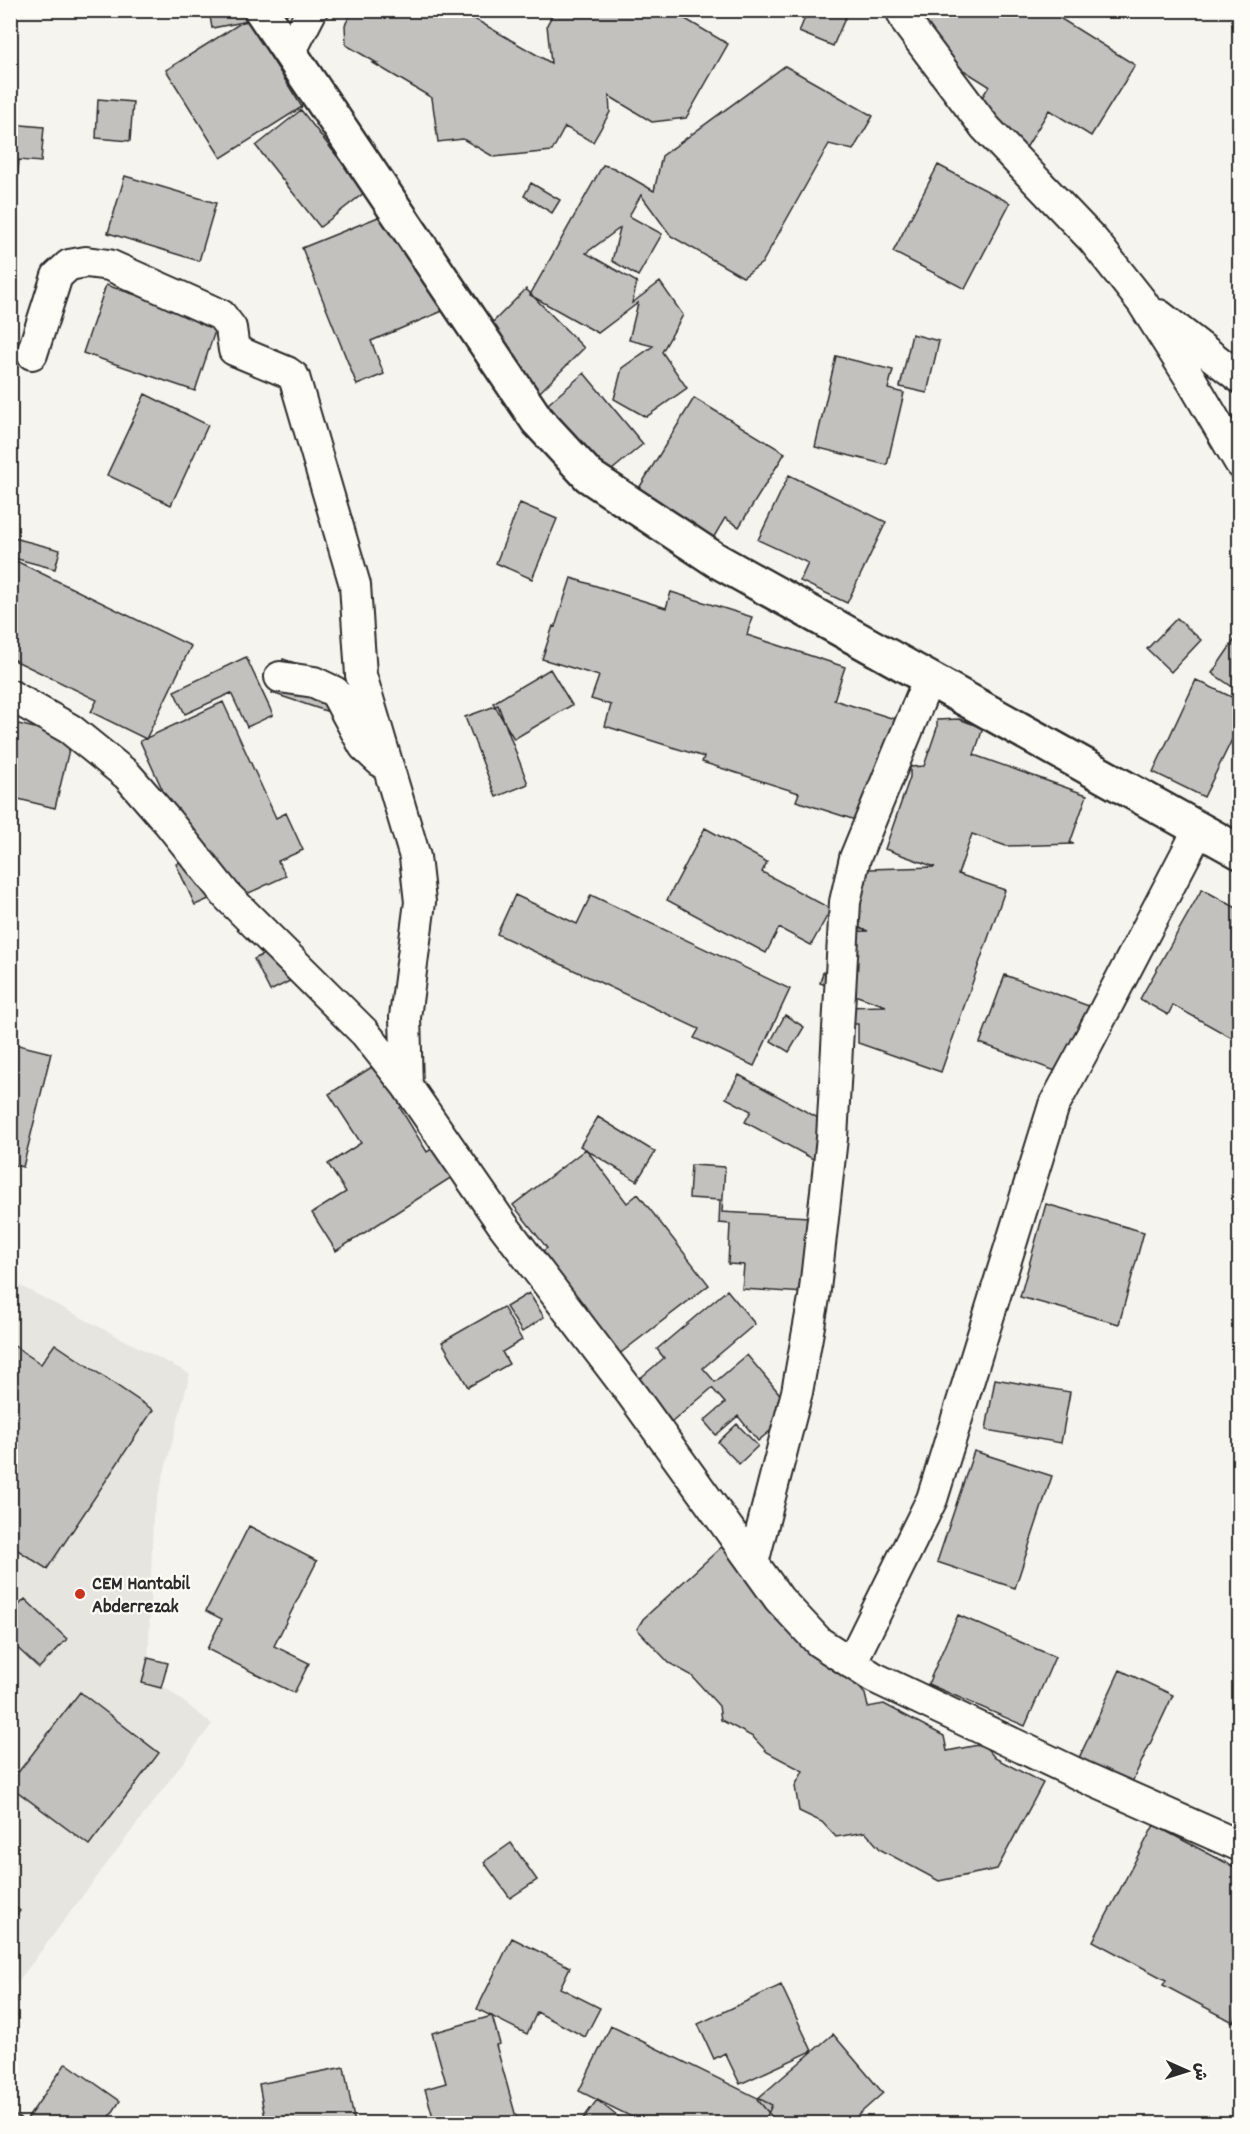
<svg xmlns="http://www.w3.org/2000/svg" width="1250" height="2134" font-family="Dekko,'Playpen Sans Arabic',sans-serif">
<rect width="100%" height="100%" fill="#f5f4ef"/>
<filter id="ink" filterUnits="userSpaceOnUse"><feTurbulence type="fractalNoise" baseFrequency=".0167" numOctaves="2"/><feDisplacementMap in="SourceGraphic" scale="12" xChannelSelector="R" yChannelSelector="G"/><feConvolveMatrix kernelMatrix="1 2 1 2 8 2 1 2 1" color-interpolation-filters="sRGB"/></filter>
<g filter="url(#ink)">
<!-- built -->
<path fill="#e6e5e0" d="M11 1281 190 1374 153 1515 148 1674 212 1724 11 1991Z"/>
<!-- building -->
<path fill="#c2c1be" stroke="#2b2b2b" stroke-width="1.5" d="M209 10H290L291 13 212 28Z
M353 10H480L481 11 464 13 551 63 547 25 555 10H670L728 44 686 118 652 122 609 96 610 112 593 142 565 127 552 151 494 157 463 139 438 142 432 98 373 63H377L346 45 345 25Z
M808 10H833L846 16 833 46 799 32Z
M918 10H1047L1135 65 1091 136 1049 110 1026 148 972 114 989 86 904 33Z
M247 19 302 107 221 158 166 70Z
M785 66 873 116 853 150 829 144 762 263 743 277 671 236 641 195 629 216 662 234 638 276 612 261 620 228 586 253 637 282 632 303 660 282 683 315 662 352 687 388 646 417 614 399 622 368 653 346 629 340 638 303 598 333 530 295 603 165 614 168 654 191 662 156Z
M98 99 133 102 130 141 96 138Z
M301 110 365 192 320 227 256 146Z
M10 124 44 127 41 162 19 160 13 228H10Z
M938 165 1010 203 965 289 893 252Z
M125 176 216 203 199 261 108 233Z
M531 183 560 200 552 213 524 196Z
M398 209 445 310 371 341 384 374 357 385 302 248Z
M106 285 181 310 217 325 195 391 83 353Z
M526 289 584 348 540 392 482 333Z
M912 334 939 341 927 393 900 387Z
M836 356 893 370 888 389 904 393 887 465 815 447Z
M584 373 643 444 606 475 548 404Z
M145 394 208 425 171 505 107 475Z
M694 398 785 453 739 527 725 518 709 545 633 498Z
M789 475 886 522 847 603 800 581 808 563 758 540Z
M520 503 557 519 532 579 496 563Z
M10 537 60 550 55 569 10 557Z
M10 558 191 646 146 739 91 712 97 700 10 658Z
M571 578 666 608 671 592 752 617 747 635 845 667 834 700 901 721 868 824 796 801 799 793 702 762 704 757 605 726 611 705 591 699 599 676 542 659 553 626 555 627Z
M1177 618 1201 640 1171 672 1147 649Z
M1240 632V692L1212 673Z
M246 657 273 715 247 727 231 693 185 714 174 691Z
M283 659 337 677 326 711 272 693Z
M550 669 572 705 514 739 493 703Z
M1196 680 1240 701V723L1204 797 1153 772Z
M223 702 276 818 286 813 303 850 278 861 286 876 238 898 234 888 195 905 176 864 193 856 140 741Z
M498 705 528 784 496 797 465 717Z
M959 719 983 728 974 755 1087 795 1070 843 1074 844 1006 846 972 834 958 874 1005 890 941 1072 858 1043V1024H842V1007L886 1006 820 983 823 972 840 978 839 932 868 931 837 920 836 870 935 867 885 849 910 777V767L924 766 937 728V720Z
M10 722 72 737 55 808 10 797Z
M1240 784V802L1231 796Z
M705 828 767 862 762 872 831 909 811 945 779 928 766 953 667 900Z
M1202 889 1240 910V1024L1232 1038 1173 1005 1168 1015 1140 999Z
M515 895 577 924 591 895 790 989 754 1066 694 1038 699 1029 497 934Z
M280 946 296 978 270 991 254 959Z
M1005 975 1094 1008 1069 1076 980 1043Z
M785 1015 804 1027 789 1052 771 1041Z
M10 1043 51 1053 23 1167 10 1164Z
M383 1060 409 1102 400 1108 427 1152 447 1139 466 1168 336 1251 312 1213 346 1192 328 1164 361 1143 329 1094Z
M739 1075 842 1131 824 1165 745 1122 751 1111 726 1098Z
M598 1117 655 1152 637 1181 580 1146Z
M586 1149 627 1203 638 1194 709 1285 618 1355 539 1254 547 1248 513 1205Z
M691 1165 725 1167 722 1212 809 1217 805 1293 742 1289 744 1265 728 1264 730 1224 719 1223 720 1200 689 1198Z
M1046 1204 1144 1232 1119 1324 1020 1297Z
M727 1290 755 1324 703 1368 715 1382 747 1355 794 1411 758 1441 738 1416 716 1435 704 1421 725 1403 712 1388 672 1422 638 1380 664 1358 657 1349Z
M529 1293 544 1317 522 1332 506 1307Z
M503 1307 522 1340 502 1352 509 1364 468 1387 442 1342Z
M10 1343 41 1364 55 1344 153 1410 47 1569 10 1545Z
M995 1379 1070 1392 1061 1443 986 1430Z
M737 1424 758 1446 739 1464 718 1442Z
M974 1451 1052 1476 1015 1588 937 1562Z
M249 1526 317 1561 274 1646 309 1663 294 1693 207 1649 222 1619 206 1611Z
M728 1541 865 1694 868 1707 884 1704 944 1736 947 1751 983 1744 995 1758 1043 1783 997 1869 939 1881 881 1850 865 1832 836 1837 822 1822 799 1811 795 1786 803 1771 767 1752 753 1737 721 1720 719 1706 691 1675 669 1663 637 1629 643 1619Z
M25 1599 67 1639 39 1668 10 1641V1614Z
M958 1615 1055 1657 1025 1726 928 1684Z
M148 1658 168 1663 161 1688 142 1683Z
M1120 1670 1173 1695 1132 1782 1079 1758Z
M80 1692 159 1753 89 1845 10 1786V1783Z
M1154 1825 1240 1870V2010L1233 2022 1163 1985 1166 1980 1093 1941Z
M511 1843 537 1880 510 1898 484 1862Z
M10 1903 20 1911 10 1924Z
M512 1938 570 1967 560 1988 600 2008 585 2037 537 2012 527 2034 477 2009Z
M781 1985 812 2051 740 2084 725 2053 714 2059 698 2024Z
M492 2016 500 2044 496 2045 518 2124H435L425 2089 446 2083 432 2033Z
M611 2026 772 2105 763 2124H646L579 2091Z
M833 2034 883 2093 848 2124H778L757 2099Z
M66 2063 120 2101 105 2124H10V2112L25 2122Z
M344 2067 355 2124H266L259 2084Z
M597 2100 627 2124H579Z"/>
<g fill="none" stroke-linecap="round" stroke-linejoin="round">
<defs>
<path id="minor" d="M901 10 907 23 985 127 1093 240 1142 302 1192 381 1240 463
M290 53 312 10
M1159 315 1240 378
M32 354 57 276 69 265 86 262 109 265 221 315 231 328 234 350 287 372 294 377 355 585 361 675 415 857 420 902 405 1017 407 1086
M280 677 314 682 335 692 364 746 380 761
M10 695 70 729 127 775 168 822 227 896 365 1033 407 1086 503 1225 633 1396 779 1599 819 1642 873 1677 1084 1777 1240 1846
M753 1563 797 1392 814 1298 832 1138 845 902 855 858 929 678
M851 1663 932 1499 1054 1105 1085 1048 1199 829"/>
<path id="secondary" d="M261 10 537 420 589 476 716 560 1240 852"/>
</defs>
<!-- minor casing -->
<use href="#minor" stroke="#2b2b2b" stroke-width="34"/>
<!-- secondary casing -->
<use href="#secondary" stroke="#2b2b2b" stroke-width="38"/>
<!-- minor -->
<use href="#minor" stroke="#fdfcf7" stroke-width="30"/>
<!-- secondary -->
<use href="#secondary" stroke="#fdfcf7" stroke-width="33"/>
</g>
</g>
<!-- markers -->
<circle fill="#c8321e" stroke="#fdfcf7" stroke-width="2" cx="80" cy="1594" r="6"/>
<g text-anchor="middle" stroke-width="4.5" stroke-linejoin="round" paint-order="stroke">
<!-- poi labels -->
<g font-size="20" font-weight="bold" fill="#2b2b2b" stroke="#fdfcf7" text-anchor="start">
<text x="92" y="1589">CEM Hantabil<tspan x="92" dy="23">Abderrezak</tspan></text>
</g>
</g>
<!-- margin -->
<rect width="1250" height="2134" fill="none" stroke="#fdfcf7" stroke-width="36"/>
<rect x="18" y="18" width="1214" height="2098" fill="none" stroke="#2b2b2b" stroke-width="2" filter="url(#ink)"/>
<!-- north arrow -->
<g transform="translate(1187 2071) rotate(93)" stroke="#fdfcf7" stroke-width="4.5" paint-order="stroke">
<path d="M0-4.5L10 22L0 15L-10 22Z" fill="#2b2b2b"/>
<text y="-9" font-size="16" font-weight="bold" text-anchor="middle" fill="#2b2b2b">ش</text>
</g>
</svg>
